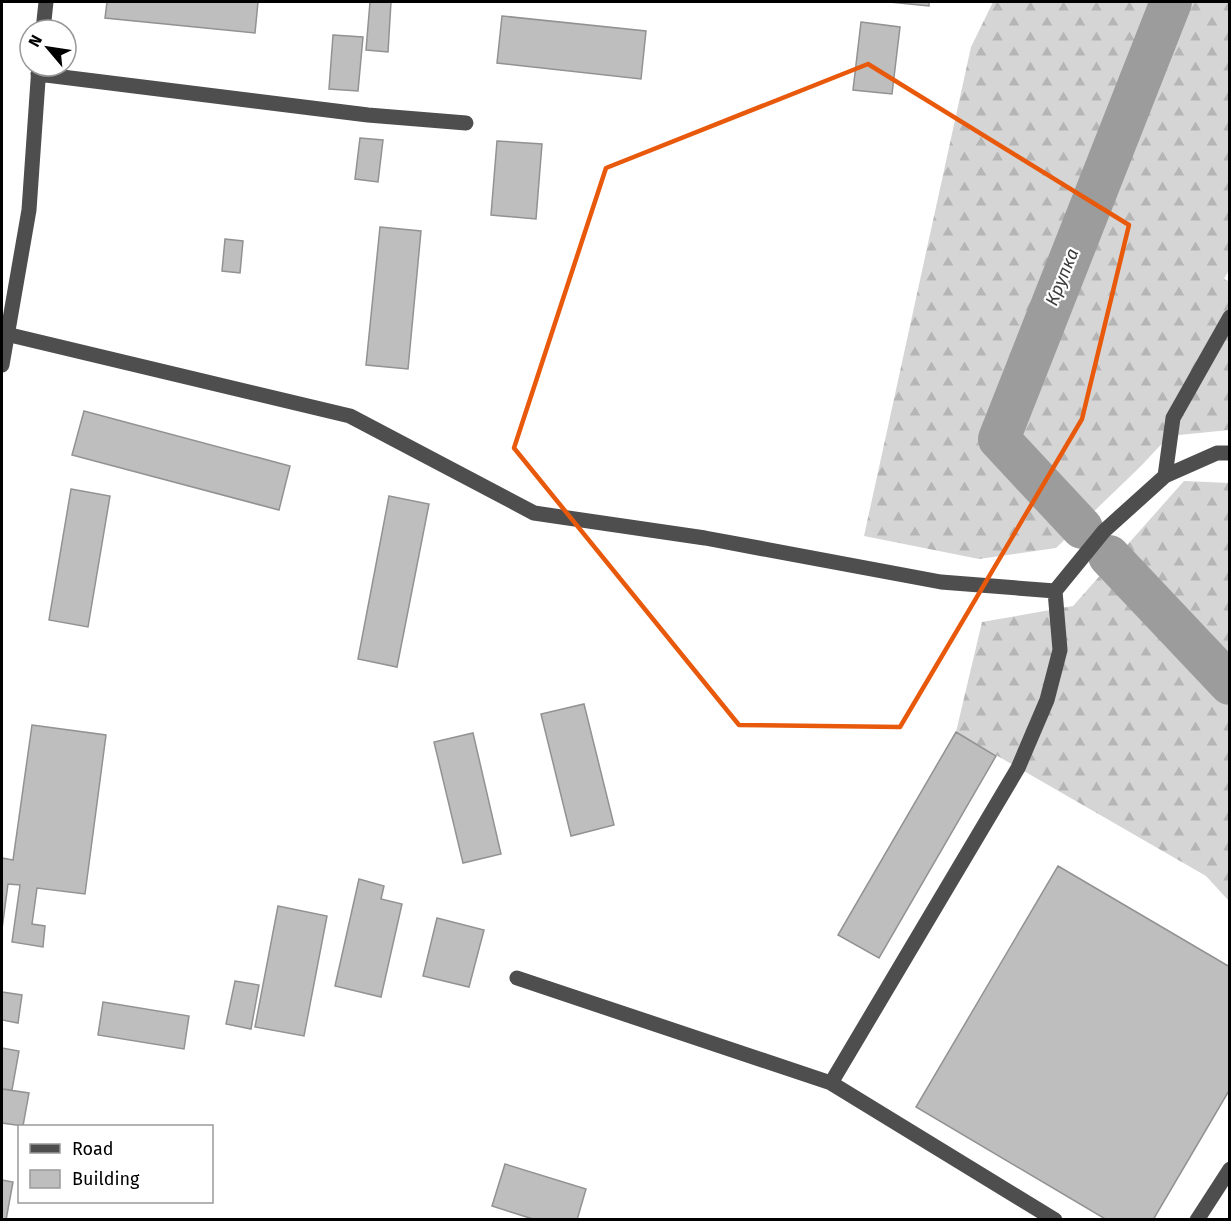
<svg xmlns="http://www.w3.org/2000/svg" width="1231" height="1221" font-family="'Fira Sans',sans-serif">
<defs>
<pattern id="forest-firs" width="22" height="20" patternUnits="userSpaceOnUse" patternTransform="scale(1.5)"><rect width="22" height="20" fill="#d5d5d5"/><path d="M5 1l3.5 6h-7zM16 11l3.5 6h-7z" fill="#b5b5b5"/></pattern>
</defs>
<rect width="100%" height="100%" fill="#fff"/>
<!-- forest -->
<path fill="url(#forest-firs)" d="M993 2H1229L1230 268 1224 279 1230 282 1229 430 1169 436 1141 466 1056 548 979 559 864 536 971 47Z
M1184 481 1229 483V901L1206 876 956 732 982 622 1073 606Z"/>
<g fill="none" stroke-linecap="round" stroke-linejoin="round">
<!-- river -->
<path stroke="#9c9c9c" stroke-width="42" d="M1082 528 999 439 1171 2
M1109 556 1230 684"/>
</g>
<!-- building -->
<path fill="#bebebe" stroke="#929292" stroke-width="1.5" d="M107 2H258L255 33 105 18Z
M370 2H391L388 52 366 50Z
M889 2H929V6Z
M502 16 646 31 641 79 497 63Z
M861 22 900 27 892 94 853 90Z
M333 35 363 37 358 91 329 89Z
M360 138 383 140 378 182 355 179Z
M497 141 542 144 536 219 491 215Z
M380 227 421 231 408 369 366 365Z
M225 239 243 241 240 273 222 271Z
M84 411 290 466 279 510 72 455Z
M71 489 110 496 88 627 49 620Z
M389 496 429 504 397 667 358 659Z
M584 704 614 825 571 836 541 714Z
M32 725 106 735 85 894 37 888 32 924 45 926 43 947 12 942 20 885 8 884 2 929V858L13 860Z
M956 732 996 756 879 958 838 935Z
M473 733 501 854 463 863 434 742Z
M1058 866 1230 967V1089L1153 1220H1107L916 1107Z
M359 879 384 886 381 899 402 904 381 997 335 986Z
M278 906 327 916 304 1036 255 1027Z
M437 918 484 930 469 987 423 976Z
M235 981 259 985 251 1029 226 1024Z
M2 992 22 995 18 1023 2 1020Z
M103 1002 189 1016 184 1049 98 1035Z
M2 1048 19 1051 12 1090 2 1089Z
M2 1089 29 1093 23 1126 2 1123Z
M505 1164 586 1189 577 1220H536L492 1206Z
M2 1180 13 1182 6 1220H2Z"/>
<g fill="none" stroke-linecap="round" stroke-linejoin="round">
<!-- minor -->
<path stroke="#4e4e4e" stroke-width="15" d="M43 30 46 2
M38 74 368 115 466 123
M6 334 350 416 534 513 705 538 941 582 1055 591 1104 531 1165 476 1217 453H1230
M2 365 29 210 39 66
M1165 476 1173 418 1230 317
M517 978 831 1083 1055 1220
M831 1083 1018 768 1047 700 1060 650 1055 591
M1197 1220 1230 1169"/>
</g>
<!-- marked area -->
<path fill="none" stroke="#e8590c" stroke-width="4.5" stroke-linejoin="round" d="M868 64 1129 225 1082 419 900 727 739 725 514 448 606 168Z"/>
<g text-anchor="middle" stroke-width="4.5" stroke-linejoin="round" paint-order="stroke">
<!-- water labels -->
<g font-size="18" font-style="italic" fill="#3d3d3d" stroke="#fff">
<text transform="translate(1062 277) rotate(-68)" y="6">Крупка</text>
</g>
</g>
<!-- border -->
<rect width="1231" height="1221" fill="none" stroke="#000000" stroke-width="6"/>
<!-- legend -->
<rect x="18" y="1125" width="195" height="78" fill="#ffffff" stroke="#999999" stroke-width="1.5"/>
<rect x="30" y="1144" width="30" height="9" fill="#4e4e4e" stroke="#999999" stroke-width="1.5"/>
<text x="72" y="1155" font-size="18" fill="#000000">Road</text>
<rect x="30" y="1170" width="30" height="18" fill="#bebebe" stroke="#999999" stroke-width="1.5"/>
<text x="72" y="1185" font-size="18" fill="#000000">Building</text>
<!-- north arrow -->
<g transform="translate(48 48) rotate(299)"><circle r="28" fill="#ffffff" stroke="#999999" stroke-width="1.5"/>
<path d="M0-4.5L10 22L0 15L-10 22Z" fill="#000000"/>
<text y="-9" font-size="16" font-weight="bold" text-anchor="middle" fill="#000000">N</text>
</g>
</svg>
